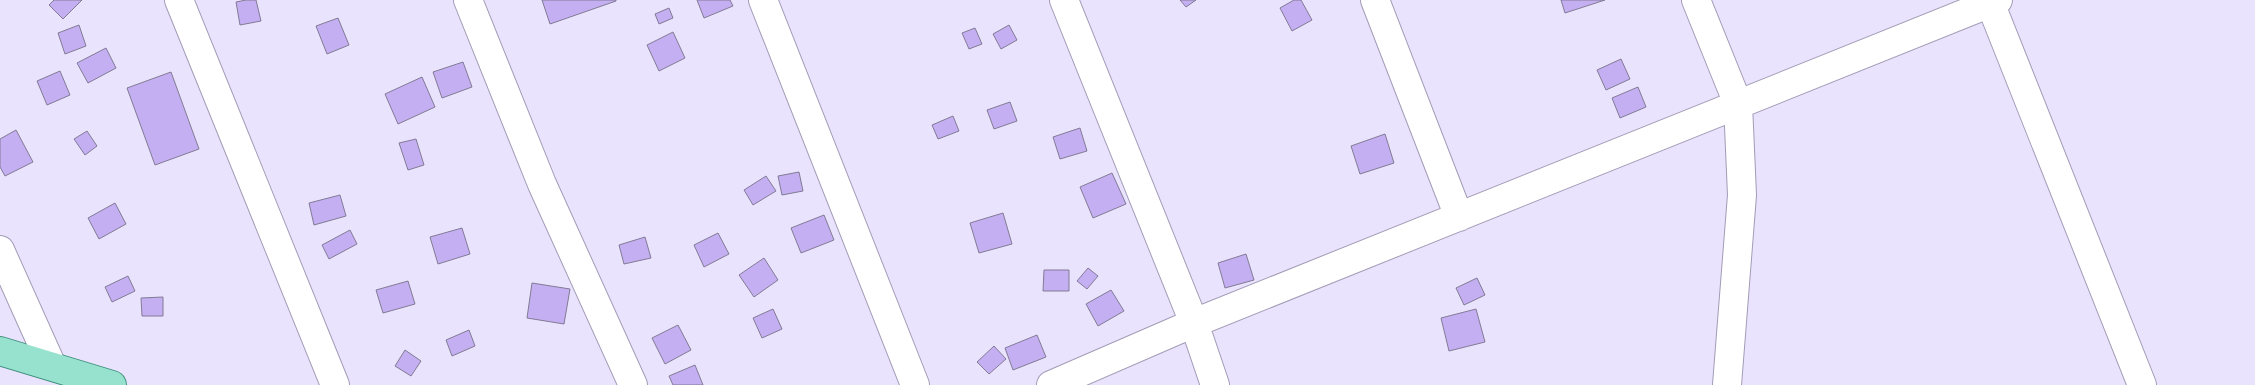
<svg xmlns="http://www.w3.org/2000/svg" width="2255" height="385" font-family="'IBM Plex Sans',sans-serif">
<rect width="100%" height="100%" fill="#eae3fe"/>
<!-- building -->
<path fill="#c4aff2" stroke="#827b94" d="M54 0H82L63 19 49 5Z
M246 0H256L261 21 240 25 236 2Z
M542 0H616V1L550 24Z
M697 0H730L733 6 704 18Z
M1180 0H1196L1186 7Z
M1294 0H1301L1312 20 1292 31 1280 8Z
M1561 0H1605L1565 13Z
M669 8 673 18 659 24 655 14Z
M338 18 349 45 327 54 316 26Z
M79 25 86 46 65 54 58 33Z
M1009 25 1017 40 1001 49 993 34Z
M975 28 982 44 969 49 962 33Z
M673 32 685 58 659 71 647 45Z
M106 48 116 68 88 83 77 63Z
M1621 59 1630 79 1606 90 1597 70Z
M463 62 472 87 442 98 433 72Z
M60 71 70 95 47 105 37 81Z
M171 72 199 149 155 165 127 88Z
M422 77 435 107 398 124 385 94Z
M1638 87 1646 107 1620 118 1612 98Z
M1010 102 1017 121 994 129 987 110Z
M953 116 959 131 938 139 932 125Z
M1080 128 1087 151 1060 159 1053 137Z
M16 130 33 162 5 176 0 167V139Z
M87 131 97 146 85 155 74 139Z
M1385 134 1394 163 1360 174 1351 146Z
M416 139 424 165 408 170 399 143Z
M799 172 803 191 782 195 778 176Z
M1112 173 1126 204 1093 218 1080 187Z
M766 176 776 191 753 205 744 190Z
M340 195 346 216 314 225 309 203Z
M115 203 126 224 99 239 88 218Z
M1003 213 1012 244 979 253 970 223Z
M824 215 834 240 801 253 791 228Z
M462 228 470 254 438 264 430 237Z
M350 230 357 244 329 259 322 245Z
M718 233 729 254 704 267 694 245Z
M645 237 651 258 624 264 619 245Z
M1246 254 1254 280 1225 288 1218 263Z
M764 258 778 280 754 297 739 275Z
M1088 268 1098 276 1087 289 1077 281Z
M1044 270H1069V291H1043Z
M128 276 135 291 112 302 105 287Z
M1477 278 1485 295 1464 305 1456 288Z
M408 281 415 304 383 313 376 290Z
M532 283 570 289 564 324 527 318Z
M1111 290 1124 311 1098 326 1086 304Z
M163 297V316H142L141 298Z
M773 309 782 329 762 338 753 318Z
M1476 309 1485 342 1449 351 1441 318Z
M678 325 691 350 665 364 652 338Z
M469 330 475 346 452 356 446 340Z
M1037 335 1046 357 1013 370 1005 348Z
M994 346 1006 359 989 374 977 362Z
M405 350 421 361 411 376 395 366Z
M695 365 703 385H673L669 376Z"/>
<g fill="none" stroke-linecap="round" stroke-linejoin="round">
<defs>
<path id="street" d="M179 0 335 385
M468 0 542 184 633 385
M763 0 915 385
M1064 0 1194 323 1215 385
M1375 0 1459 217
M1696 0 1738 104 1742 195 1727 385
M1989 0 2142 385
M0 250 52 366
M1051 385 1194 323 1998 0"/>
<path id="primary" d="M0 351 112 385"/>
</defs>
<!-- street casing -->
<use href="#street" stroke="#a39cb6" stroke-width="30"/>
<!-- primary casing -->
<use href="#primary" stroke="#3d8e7b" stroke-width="30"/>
<!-- street -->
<use href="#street" stroke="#fff" stroke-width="28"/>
<!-- primary -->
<use href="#primary" stroke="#97e2ce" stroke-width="28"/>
</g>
</svg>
